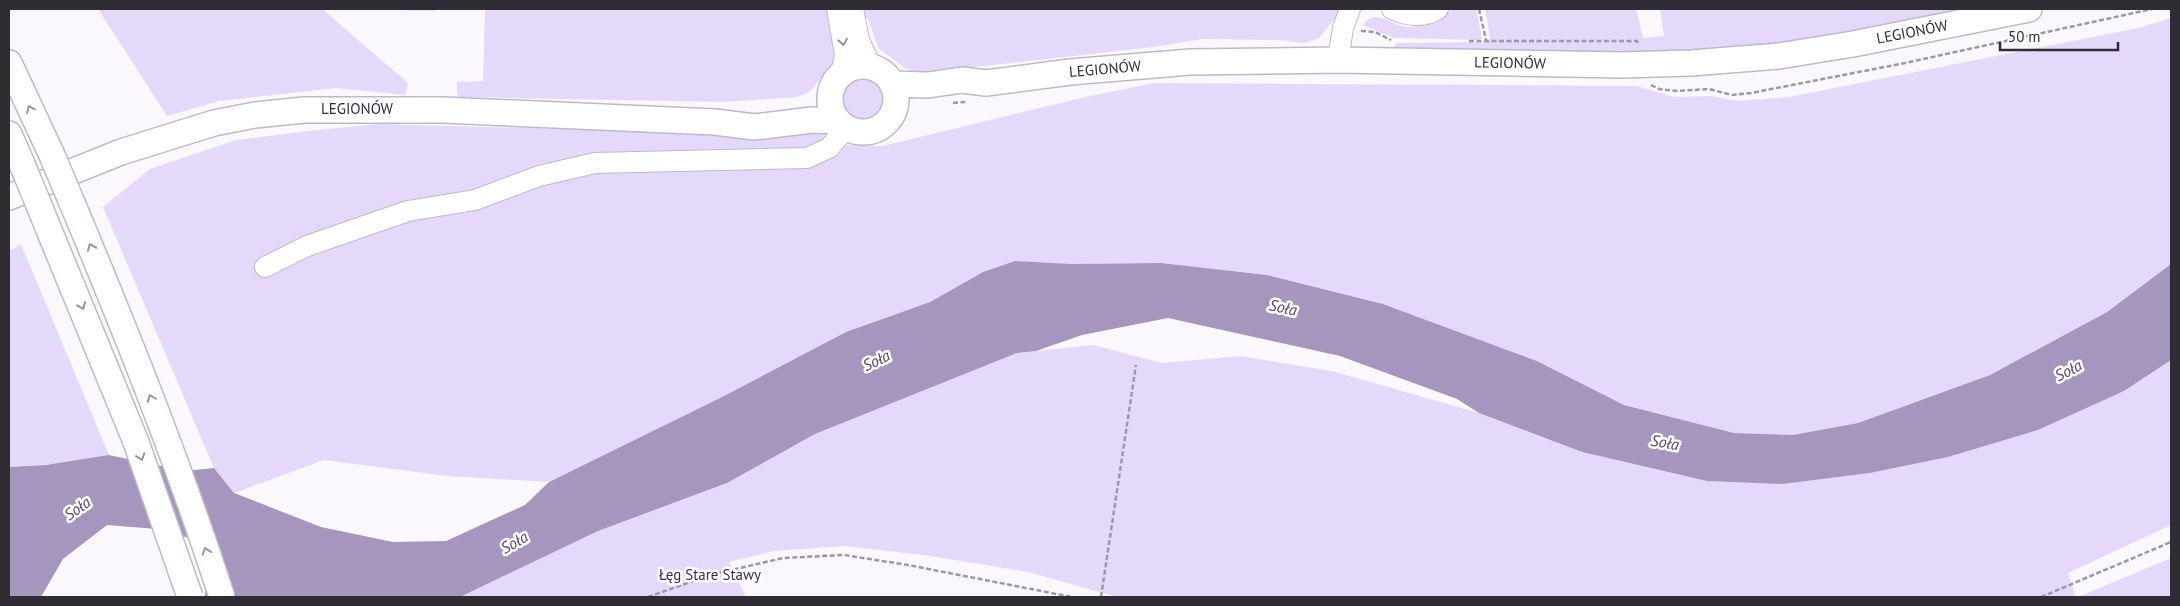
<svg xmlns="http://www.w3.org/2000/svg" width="2180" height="606" font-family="'PT Sans',sans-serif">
<rect width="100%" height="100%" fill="#faf8fd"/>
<!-- green -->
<path fill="#e4d9fa" d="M98 9H322L408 83 405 95 337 88 219 101 167 116Z
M351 9H435V11Z
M485 9H826L836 48 834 60 811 91 797 97 725 102 460 97 457 94V82L483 81Z
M860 9H1343L1319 38 1305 43 1277 40 1202 39 1154 47 922 73 905 68 878 48 868 18 862 19Z
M1453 9H1476L1482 38 1479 40 1394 38 1363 25C1376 6 1393 28 1409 27 1425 26 1441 18 1453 9Z
M1485 9H1636L1643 38 1664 36 1660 9H1962L1818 37 1746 47 1589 56 1395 50 1394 46 1397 43 1489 42 1490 37Z
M2171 18V264L2107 312 1990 375 1858 423 1793 435 1734 433 1624 405 1537 361 1383 304 1267 275 1161 263 1071 264 1015 261 983 272 930 302 846 332 726 395 549 482 447 476 324 460 234 493 214 468 103 207 150 169 236 140 308 131 379 124 774 135 819 129 834 136 821 149 810 154 587 159 543 170 471 197 417 205 423 216 466 213 538 182 618 168 828 159 844 145 883 146 1081 98 1154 83 1637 86 1674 97 1711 96 1737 101 1789 97 2138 28Z
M841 100a22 22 0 1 1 44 0a22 22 0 1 1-44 0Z
M21 244 109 455 84 462 9 467V251Z
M1093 345 1162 363 1240 356 1332 371 1479 413 1582 452 1707 481 1783 484 1870 473 1948 457 2038 430 2124 391 2171 360V525L2068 573 2076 597H1117L1028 572 924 555 844 546 774 551 729 562 746 597H460L598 531 727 483 815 434 1017 353Z
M2171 558V597H2078Z"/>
<!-- water -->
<path fill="#a596be" d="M1015 261 1071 264 1161 263 1267 275 1383 304 1537 361 1624 405 1734 433 1793 435 1858 423 1990 375 2107 312 2171 264V360L2124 391 2038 430 1948 457 1870 473 1783 484 1707 481 1582 452 1479 413 1457 399 1340 356 1168 318 1082 335 1036 351 1017 353 815 434 727 483 598 531 460 597H205L206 553 203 542 157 529 107 525 63 559 41 597H9V467L46 465 109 455 184 471 214 468 234 493 321 527 393 542 446 541 525 505 549 482 726 395 846 332 930 302 983 272Z"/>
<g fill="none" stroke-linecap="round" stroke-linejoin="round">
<defs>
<path id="minor" d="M837 9 845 55 841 75
M853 9 859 40 871 67
M1392 9C1406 16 1425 18 1438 9
M1338 60 1343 28 1350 9
M265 267 307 246 408 211 475 200 539 176 595 163 807 158 829 148 846 128"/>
<path id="major" d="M9 63 51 153
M830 99a33 33 0 1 1 66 0a33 33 0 1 1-66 0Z
M892 84 928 85 962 80 986 83 1070 72 1190 62 1338 60 1622 65 1691 63 1779 56 1853 44 2029 9
M9 134 22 164
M9 197 121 152 214 123 255 115 304 110H443L715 122 754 127 812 120 838 121"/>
</defs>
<!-- minor casing -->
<use href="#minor" stroke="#bfb8cc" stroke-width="22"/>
<!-- major casing -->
<use href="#major" stroke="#bfb8cc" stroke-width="28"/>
<!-- path -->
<path stroke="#9c99a0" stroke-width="2.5" stroke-dasharray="5 2.5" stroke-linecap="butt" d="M1479 9 1486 40
M1361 31 1375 32 1391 40
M1469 41H1637L1638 45
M1651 85 1659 89 1677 91 1709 89 1732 95 1751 93 1905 63 2152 9
M953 103 965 102
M648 597 710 575 783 558 844 555 908 565 1072 597
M1101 597 1136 365
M2041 597 2171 542"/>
<!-- minor -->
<use href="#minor" stroke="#fff" stroke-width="20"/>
<!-- major -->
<use href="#major" stroke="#fff" stroke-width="25"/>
<defs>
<path id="major-bridge" d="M51 153C113 299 173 446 222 597
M22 164 136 442 190 597"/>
</defs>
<!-- major-bridge casing -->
<use href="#major-bridge" stroke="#bfb8cc" stroke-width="28" stroke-linecap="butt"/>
<!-- major-bridge -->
<use href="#major-bridge" stroke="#fff" stroke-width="25"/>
</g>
<!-- one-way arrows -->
<defs><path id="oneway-chevron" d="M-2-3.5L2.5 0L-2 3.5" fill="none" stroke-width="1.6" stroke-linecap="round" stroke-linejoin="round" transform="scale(1.25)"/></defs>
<g stroke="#97969a">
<use href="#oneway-chevron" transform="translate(843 42) rotate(80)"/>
<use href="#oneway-chevron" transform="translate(30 109) rotate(-115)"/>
<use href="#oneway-chevron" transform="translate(91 247) rotate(-112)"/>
<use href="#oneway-chevron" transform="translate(82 306) rotate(68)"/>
<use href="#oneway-chevron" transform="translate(151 398) rotate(-111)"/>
<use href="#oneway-chevron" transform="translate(141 457) rotate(71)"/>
<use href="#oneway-chevron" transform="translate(206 551) rotate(-109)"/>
</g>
<g text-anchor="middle" stroke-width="5" stroke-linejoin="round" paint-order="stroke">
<!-- street labels -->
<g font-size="15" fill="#2f2c34" stroke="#fff">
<text transform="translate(1912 32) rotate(-11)" y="5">LEGIONÓW</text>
<text transform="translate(1510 63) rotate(1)" y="5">LEGIONÓW</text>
<text transform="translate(1105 69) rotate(-5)" y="5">LEGIONÓW</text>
<text x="357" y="114">LEGIONÓW</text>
</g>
<!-- park labels -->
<g font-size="15" fill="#3e285b" stroke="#fff">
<text x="710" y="580">Łęg Stare Stawy</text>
</g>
<!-- water labels -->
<g font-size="16" font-style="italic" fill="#5a447a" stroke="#fff">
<text transform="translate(1283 307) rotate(12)" y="6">Soła</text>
<text transform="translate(876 360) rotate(-26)" y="6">Soła</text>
<text transform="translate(2068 370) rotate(-27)" y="6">Soła</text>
<text transform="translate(1665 442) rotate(10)" y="6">Soła</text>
<text transform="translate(77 508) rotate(-35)" y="6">Soła</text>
<text transform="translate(514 542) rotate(-30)" y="6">Soła</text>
</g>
</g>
<!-- border -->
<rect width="2180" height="606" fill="none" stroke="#2f2c34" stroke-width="20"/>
<!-- scale -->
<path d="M2000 42v8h118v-8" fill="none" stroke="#2f2c34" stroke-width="2.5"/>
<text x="2008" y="42" font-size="15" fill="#2f2c34" stroke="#ffffff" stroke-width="4" paint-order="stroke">50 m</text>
</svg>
